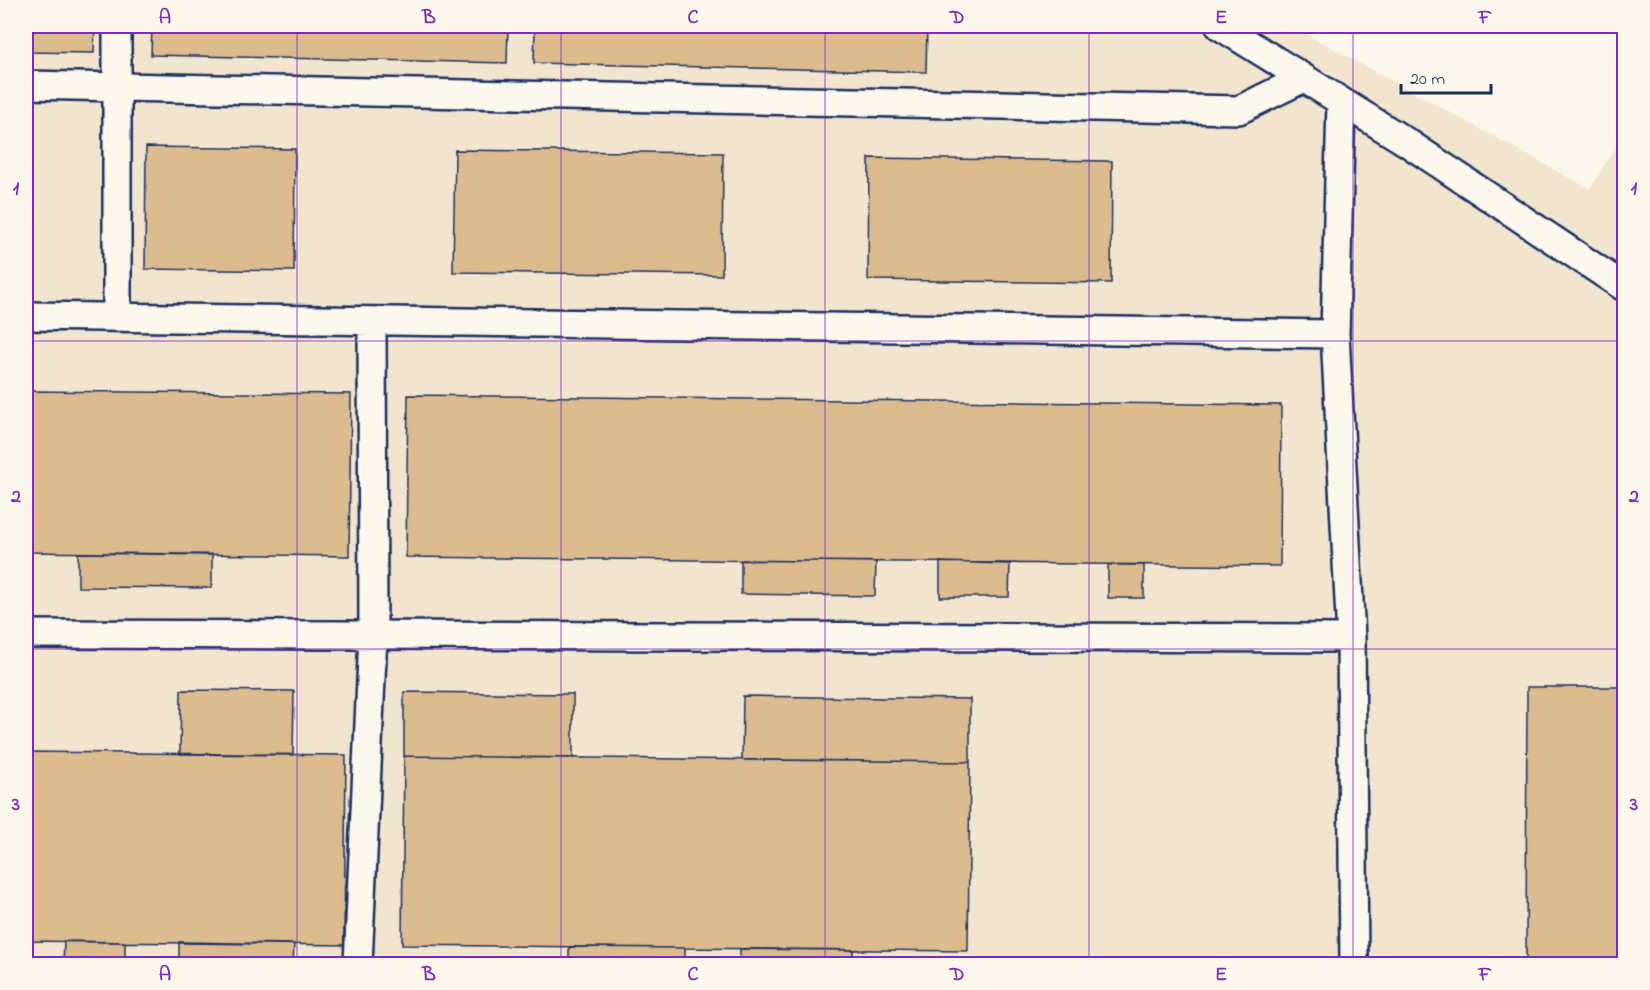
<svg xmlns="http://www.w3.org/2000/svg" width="1650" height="990" font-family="'Indie Flower',sans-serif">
<rect width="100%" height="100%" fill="#fbf7ec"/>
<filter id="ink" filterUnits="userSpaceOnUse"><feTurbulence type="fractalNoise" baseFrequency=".0167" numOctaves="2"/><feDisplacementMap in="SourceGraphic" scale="12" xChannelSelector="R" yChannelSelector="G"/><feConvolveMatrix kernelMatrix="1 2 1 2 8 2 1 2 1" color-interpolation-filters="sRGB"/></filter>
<g filter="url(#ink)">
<!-- built -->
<path fill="#f2e5d0" d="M26 26H1292L1590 189 1624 133V964H26Z"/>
<!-- building -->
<path fill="#dcbb8e" stroke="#1b2f5e" stroke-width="1.5" d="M26 26H95L94 53 26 52Z
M152 26H508L507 63 151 55Z
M535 26H927L926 72 534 63Z
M146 147 295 149 294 271 145 269Z
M455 150 723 153 722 275 453 272Z
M869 158 1112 161 1111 283 868 280Z
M26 391 351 394 349 556 26 552Z
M408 395 1281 405 1280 566 406 557Z
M78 553 212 555V588L78 587Z
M741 560 876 562 875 596 741 594Z
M940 562 1010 564 1009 597H940Z
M1108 565H1144V598H1108Z
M1527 687H1624V964H1526Z
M181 690 294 691 293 755 180 754Z
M404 692 573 694V758L404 756Z
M743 696 970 699V762L742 760Z
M26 752 346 755 344 945 26 941Z
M404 756 970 762 968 951 402 945Z
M64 941 125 942V964H63Z
M179 942 294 944 293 964H179Z
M569 947 685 948V964H569Z
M740 949 853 950V964H740Z"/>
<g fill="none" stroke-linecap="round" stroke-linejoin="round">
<defs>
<path id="street" d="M1220 26 1408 143 1624 287
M26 85 1239 110 1302 79
M1341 103 1335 334 1351 638 1354 964
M26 316 1335 334
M117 316V26
M26 634 1351 638
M358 964 373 635 372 322"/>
</defs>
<!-- street casing -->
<use href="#street" stroke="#1b2f5e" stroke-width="32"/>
<!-- street -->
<use href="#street" stroke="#fbf7ec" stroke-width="27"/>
</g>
</g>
<!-- grid -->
<path fill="none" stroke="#7b2cbf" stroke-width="1.5" stroke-opacity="0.55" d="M297 26V964M561 26V964M825 26V964M1089 26V964M1353 26V964M26 341H1624M26 649H1624"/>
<!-- margin -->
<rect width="1650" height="990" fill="none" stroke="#fbf7ec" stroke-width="66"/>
<!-- scale -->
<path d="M1401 84v9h90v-9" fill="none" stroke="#1b2f5e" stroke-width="3"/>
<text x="1410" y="84" font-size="18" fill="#1b2f5e" stroke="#fbf7ec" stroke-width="4.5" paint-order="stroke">20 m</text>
<rect x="33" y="33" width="1584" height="924" fill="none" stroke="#7b2cbf" stroke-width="2"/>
<g font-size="20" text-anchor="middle" font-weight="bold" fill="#7b2cbf">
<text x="165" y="23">A</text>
<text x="429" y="23">B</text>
<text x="693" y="23">C</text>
<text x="957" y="23">D</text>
<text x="1221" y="23">E</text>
<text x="1485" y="23">F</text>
<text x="16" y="194">1</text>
<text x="1634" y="194">1</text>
<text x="16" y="502">2</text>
<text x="1634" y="502">2</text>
<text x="16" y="810">3</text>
<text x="1634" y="810">3</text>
<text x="165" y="980">A</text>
<text x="429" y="980">B</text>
<text x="693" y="980">C</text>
<text x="957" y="980">D</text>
<text x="1221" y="980">E</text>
<text x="1485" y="980">F</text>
</g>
</svg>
